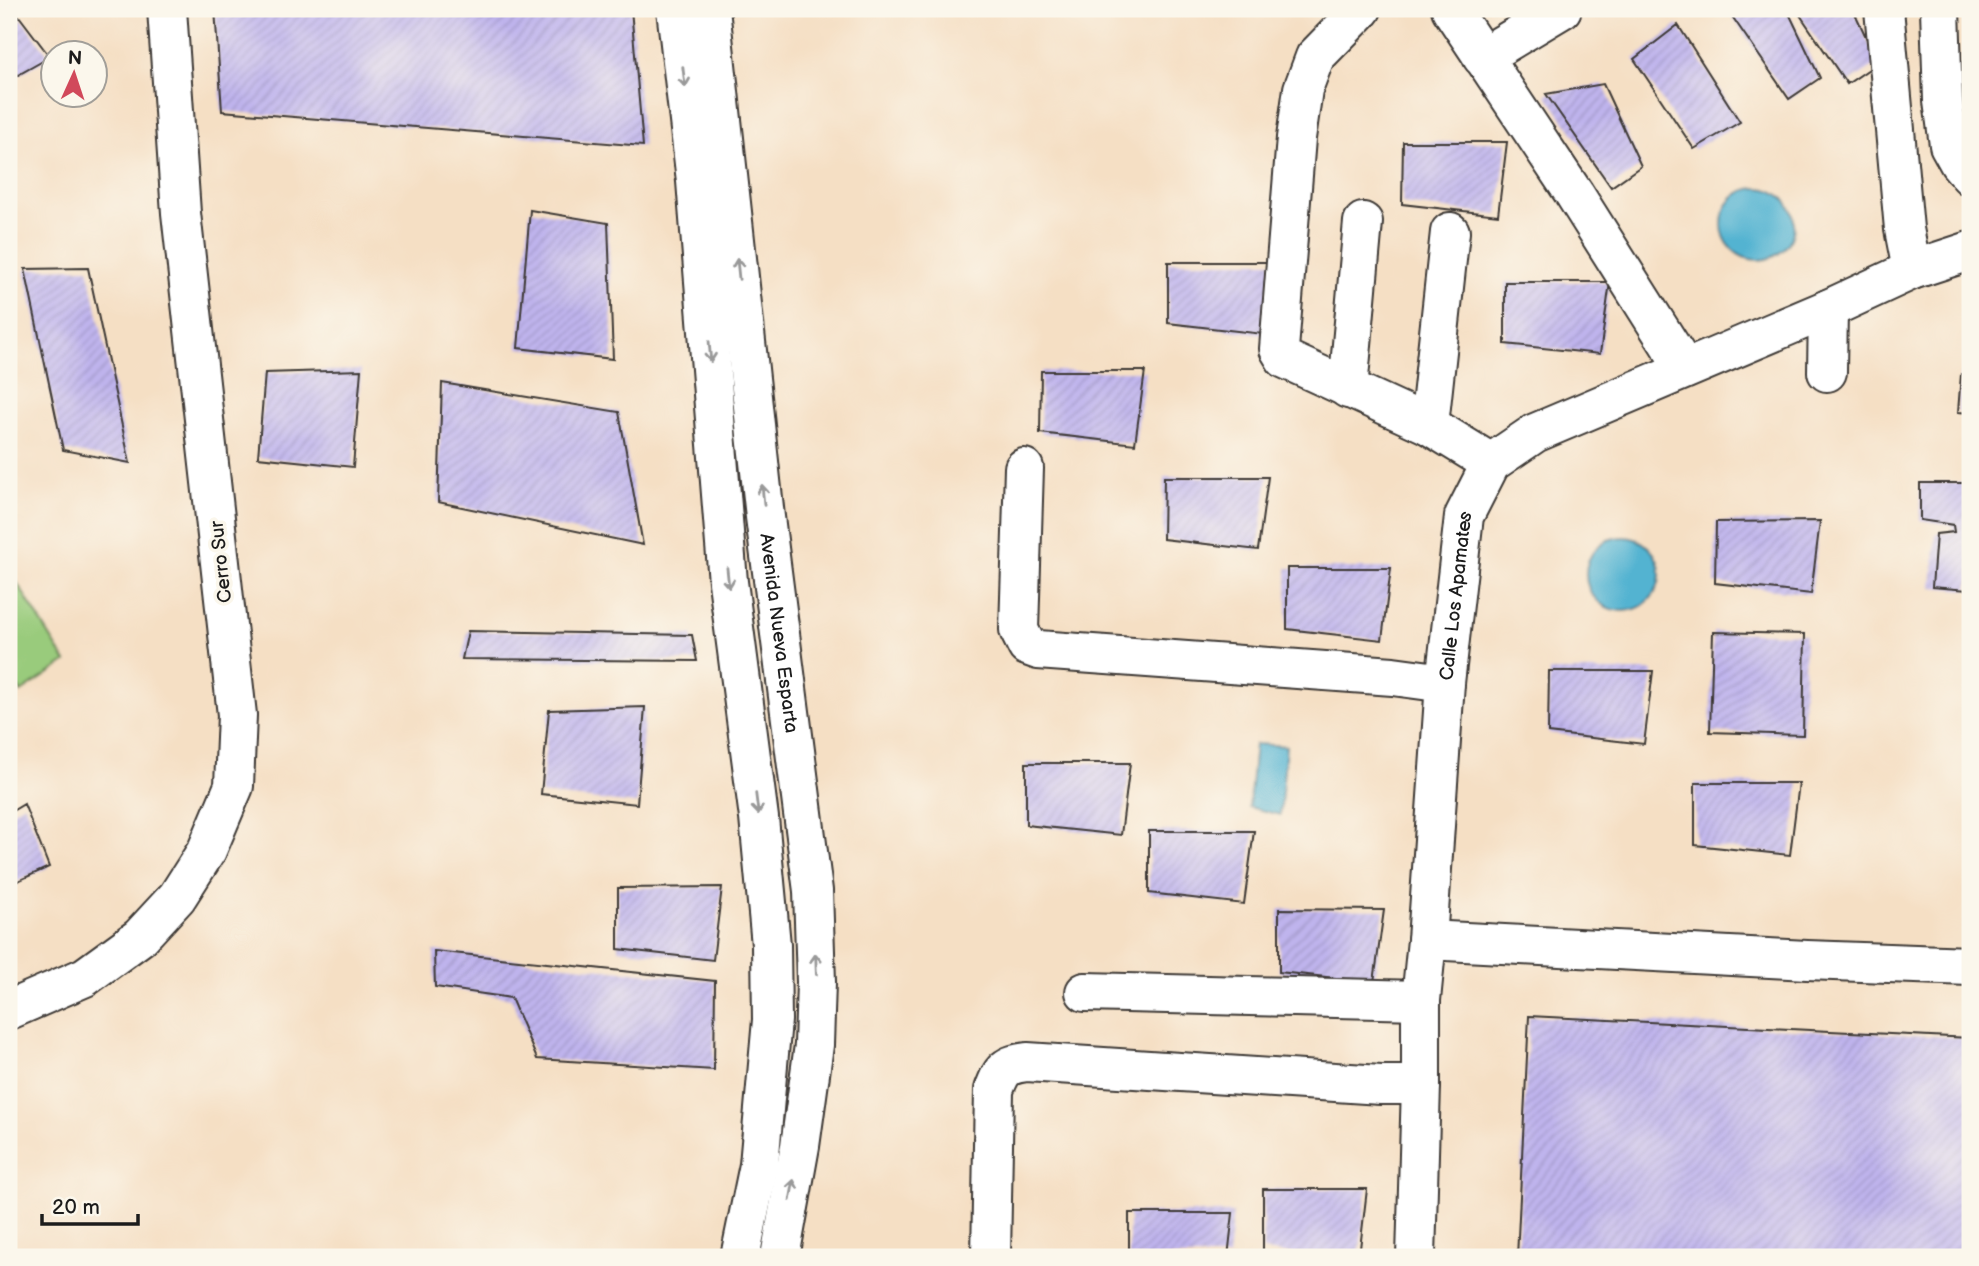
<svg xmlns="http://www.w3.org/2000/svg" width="1979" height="1266" font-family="'Balsamiq Sans',sans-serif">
<defs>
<pattern id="building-hatch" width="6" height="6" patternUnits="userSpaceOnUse" patternTransform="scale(1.75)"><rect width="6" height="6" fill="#bfb4ed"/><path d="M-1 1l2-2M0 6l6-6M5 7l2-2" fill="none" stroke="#a49acb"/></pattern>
</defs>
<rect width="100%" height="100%" fill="#fbf7ec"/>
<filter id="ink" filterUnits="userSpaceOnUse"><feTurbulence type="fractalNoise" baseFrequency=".0143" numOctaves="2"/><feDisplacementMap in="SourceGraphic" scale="14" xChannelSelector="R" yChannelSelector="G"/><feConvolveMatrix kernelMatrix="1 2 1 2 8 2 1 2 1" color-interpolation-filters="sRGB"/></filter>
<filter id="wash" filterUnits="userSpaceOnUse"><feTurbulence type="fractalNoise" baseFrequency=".00686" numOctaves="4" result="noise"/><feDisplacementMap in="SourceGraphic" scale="28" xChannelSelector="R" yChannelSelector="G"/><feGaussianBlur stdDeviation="1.57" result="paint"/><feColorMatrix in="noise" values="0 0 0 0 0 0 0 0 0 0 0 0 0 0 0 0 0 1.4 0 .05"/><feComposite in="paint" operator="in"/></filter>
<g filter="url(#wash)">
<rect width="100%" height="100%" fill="#f5dfc4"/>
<!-- pitch -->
<path fill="#99cb7b" stroke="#5a744c" stroke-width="2" d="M9 570 66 662 21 692 9 673Z"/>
<!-- water -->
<path fill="#52b3d1" stroke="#376876" stroke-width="2" d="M1722 224a36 36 0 1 1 72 0a36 36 0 1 1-72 0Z
M1586 574a37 37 0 1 1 74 0a37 37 0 1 1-74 0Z
M1255 744 1286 746 1280 815 1249 807Z"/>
<g id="blocks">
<!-- building -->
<path fill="url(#building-hatch)" d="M215 9H631L643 146 222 111Z
M1727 9H1787L1820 78 1789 99Z
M1796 9H1853L1878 63 1847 84Z
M19 16 50 57 9 80V24Z
M1678 25 1740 122 1694 149 1634 59Z
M1603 84 1641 166 1611 187 1546 94Z
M1403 142H1507L1498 215 1402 204Z
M530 210 608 223 613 359 518 348Z
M1168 262H1272L1263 334 1168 323Z
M88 268 130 463 63 450 25 269Z
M1505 282H1610L1600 354 1505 344Z
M361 370 353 467 258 457 265 373Z
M1041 371H1145L1135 444 1040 433Z
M1961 374H1970V413L1958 412Z
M442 383 619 412 643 545 438 502Z
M1164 477H1268L1258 550 1163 539Z
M1920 483H1970V578L1968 590 1932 587 1936 534 1954 532 1953 525 1920 520Z
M1820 521 1811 594 1715 583 1716 522Z
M1287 568H1391L1382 640 1287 629Z
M468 631 692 635 697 661 462 659Z
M1713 632 1805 634 1803 735 1710 732Z
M1549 671H1653L1644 744 1548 733Z
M645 707 637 804 541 794 549 710Z
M1026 763H1130L1121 835 1026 825Z
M1695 783H1799L1790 855 1695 845Z
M24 804 49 867 9 885V813Z
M1149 831H1254L1244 904 1149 893Z
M722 887 713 960 618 949V888Z
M1279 909 1384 910 1374 982 1279 972Z
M434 951 715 981 714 1070 537 1059 511 998 435 987Z
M1529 1016 1970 1038V1257H1517Z
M1263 1189H1367L1359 1257H1320L1263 1251Z
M1129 1213H1233L1228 1257H1129Z"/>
</g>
</g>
<g filter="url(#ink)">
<use href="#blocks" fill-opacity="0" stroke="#3d3935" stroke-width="2"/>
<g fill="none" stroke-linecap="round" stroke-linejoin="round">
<defs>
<g id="minor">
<path d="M676 9 696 181 728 582 759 818 771 945 772 1020 759 1165 740 1257"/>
<path id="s1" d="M710 9 765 517 813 891 816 982 814 1045 800 1146 780 1257"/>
<path d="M1362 9 1315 57 1303 89 1296 138 1279 349 1285 359 1429 425 1491 463"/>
<path d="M1451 9 1575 195 1685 369"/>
<path d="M1884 9 1904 229 1912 270"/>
<path d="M1940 9 1943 101 1949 145 1959 163 1970 176"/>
<path d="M1482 57 1562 9"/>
<path d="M1827 372 1828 309"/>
<path d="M1348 389 1363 222"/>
<path d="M1429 425 1450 232"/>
<path d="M1024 468 1019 630 1027 646 1038 650 1393 676 1445 683"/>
<path d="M1427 940 1807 960 1970 966"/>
<path d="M1085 992 1421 1000"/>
<path d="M9 1010 85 977 140 937 177 897 207 850 234 786 237 715 181 213 167 9"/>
<path d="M991 1257 994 1090C1002 1069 1005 1065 1027 1062L1381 1085H1421"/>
<path id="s2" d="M1416 1257 1421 1085V1000L1427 940 1445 683 1464 516 1491 463 1535 433 1828 309 1912 270 1970 251"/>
</g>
</defs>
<!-- minor casing -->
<use href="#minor" stroke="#3d3935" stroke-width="42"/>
<!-- minor -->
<use href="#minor" stroke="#fff" stroke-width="38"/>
</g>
<!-- one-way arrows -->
<defs><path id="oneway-shaft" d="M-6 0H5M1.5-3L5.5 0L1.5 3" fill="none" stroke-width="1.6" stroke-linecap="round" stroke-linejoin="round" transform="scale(1.75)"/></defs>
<g stroke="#999">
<use href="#oneway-shaft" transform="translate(684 77) rotate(83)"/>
<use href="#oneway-shaft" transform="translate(738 269) rotate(-96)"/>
<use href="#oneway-shaft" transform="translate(710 352) rotate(85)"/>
<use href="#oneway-shaft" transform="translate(763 495) rotate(-96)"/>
<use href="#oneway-shaft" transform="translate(728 578) rotate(84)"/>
<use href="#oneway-shaft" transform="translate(757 804) rotate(83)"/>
<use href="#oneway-shaft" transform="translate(816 964) rotate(-92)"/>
<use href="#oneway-shaft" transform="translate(792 1190) rotate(-80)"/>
</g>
</g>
<g text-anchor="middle" stroke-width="7" stroke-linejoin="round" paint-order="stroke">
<!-- street labels -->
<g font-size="19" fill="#1c1c1c" stroke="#fbf7ec">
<text transform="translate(220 562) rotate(-96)" y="7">Cerro Sur</text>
<text dy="7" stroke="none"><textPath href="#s2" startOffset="663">Calle Los Apamates</textPath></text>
<text dy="7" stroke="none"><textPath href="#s1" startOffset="628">Avenida Nueva Esparta</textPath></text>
</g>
</g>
<!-- margin -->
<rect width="1979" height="1266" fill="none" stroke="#fbf7ec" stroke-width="35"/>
<!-- north arrow -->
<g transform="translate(74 74) rotate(3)"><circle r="33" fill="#fbf7ec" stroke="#a29f99" stroke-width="2"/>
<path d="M0-5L12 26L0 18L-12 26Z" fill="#d1495b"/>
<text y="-10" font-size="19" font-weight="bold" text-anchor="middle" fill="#1c1c1c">N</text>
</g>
<!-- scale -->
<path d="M42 1214v10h96v-10" fill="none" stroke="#1c1c1c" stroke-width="3.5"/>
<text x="52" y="1214" font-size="21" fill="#1c1c1c" stroke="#fbf7ec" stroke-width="5" paint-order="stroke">20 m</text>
</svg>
